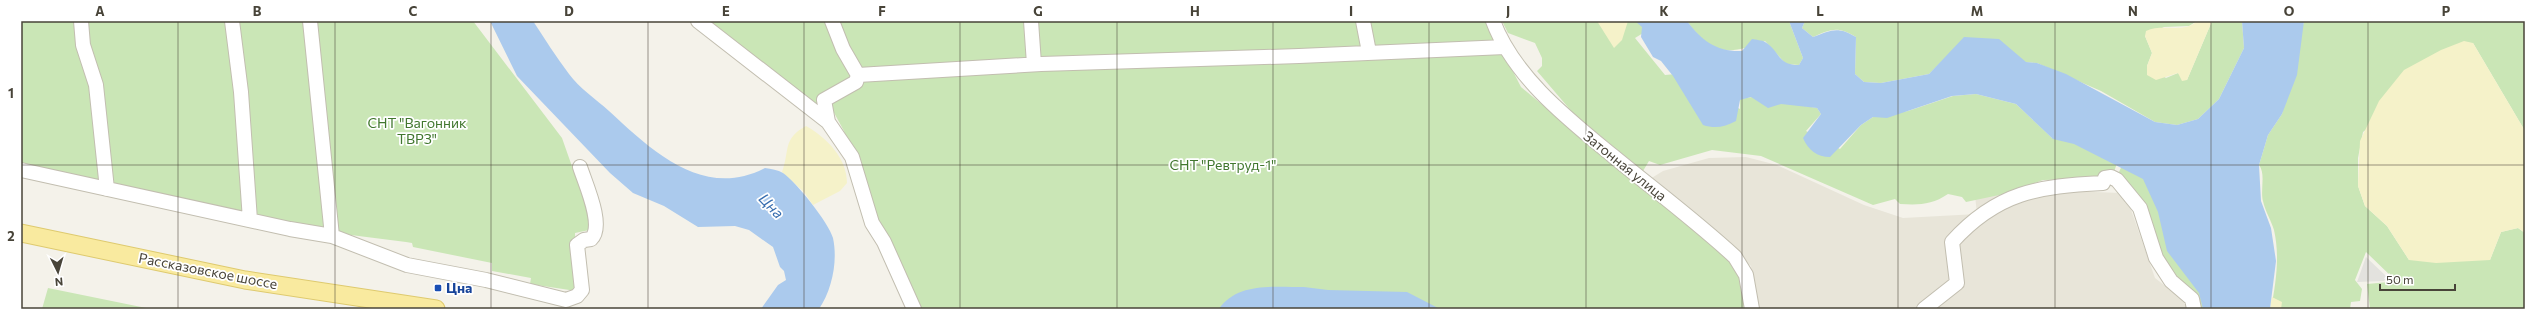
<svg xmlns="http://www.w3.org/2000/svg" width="2546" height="330" font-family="Commissioner,sans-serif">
<rect width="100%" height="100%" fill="#f4f2ea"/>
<!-- residential -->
<path fill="#e8e5d9" d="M1746 157 1777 165 1864 205 1903 218 1977 214 1974 186 2028 181 2067 191 2121 193 2129 204 2155 278 2182 299 2188 309H1758L1751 266 1650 179 1663 171 1709 158Z"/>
<!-- green -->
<path fill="#cae6b6" d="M21 21H473L562 138 594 229 575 233 576 291 530 284 531 278 492 271V263L413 247 412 243 406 242 335 233 21 164Z
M700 21H1487L1521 87 1732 262 1738 273 1747 309H913L872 223 844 131 826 98 808 108Z
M1502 21H1646L1648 30 1635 38 1665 75 1676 74 1740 109V99L1752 97 1817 108 1821 114 1806 131 1840 149 1861 125 1873 117 1908 111 1953 96 1976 94 2016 104 2052 138 2054 135 2118 160 2114 172 2094 179 2043 180 2004 194 1966 202 1962 197 1948 194C1932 205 1919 205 1900 204L1895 199 1873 205 1761 156 1712 150 1660 165 1649 161 1643 171 1573 113 1537 71 1542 66V58L1535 43 1508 33Z
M1687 21H1789L1803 58 1799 65 1786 64 1765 41C1729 56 1711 55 1687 21Z
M1805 21H2197L2189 26 2164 27 2145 36 2152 53 2147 66 2166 78 2178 73 2187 80 2212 21H2242L2244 48 2219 99 2198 119 2177 125 2155 122 2101 91 2037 63 1946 57 1929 74 1881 83 1864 82 1855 74 1856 37C1838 26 1831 29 1813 37L1802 28Z
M2304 21H2525V131L2473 43 2363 132 2358 158V186L2365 206 2387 226 2409 260H2490L2501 232 2518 228 2525 233V309H2370L2367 284 2400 281 2394 279 2366 252 2355 280 2362 289 2360 301 2351 302 2350 309H2271C2276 282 2280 257 2274 230 2271 220 2265 211 2263 201 2260 190 2266 174 2259 165L2268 135 2282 114Z
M2125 159H2140L2207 309H2197L2173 278 2119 172Z
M48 288 151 309H42Z"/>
<!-- sand -->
<path fill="#f5f2c9" d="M1597 21H1628L1622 40 1614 48Z
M2197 21H2212L2187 80 2182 81 2178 73 2156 80 2147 75V66L2152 53 2145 36 2146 31C2162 23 2185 34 2197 21Z
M2464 41 2473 43 2525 131V233L2518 228 2501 232 2490 260 2436 263 2409 260 2387 226 2365 206 2358 186 2360 141 2379 101 2404 70 2441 50Z
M806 126C827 138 847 158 847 183L840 191 813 205 804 192 782 172C790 151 782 139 806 126Z
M2272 297 2282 302 2281 309H2270Z"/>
<!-- parking -->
<path fill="#e3e2de" d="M2366 257 2387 277 2384 281 2357 282Z"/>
<!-- water -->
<path fill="#abcaed" d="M490 21H533C545 39 556 57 569 74 579 88 596 99 609 111 652 151 704 200 765 168 771 169 778 170 783 173 796 182 829 223 833 238 838 261 832 290 819 309H761L778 285 786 280 784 271 780 267 773 247 749 230 735 226 698 227 664 206 633 193 610 173 517 76Z
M1635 21H1687C1702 41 1717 52 1742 51L1752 39C1756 40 1762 40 1765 42 1780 51 1777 65 1799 65L1803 58 1789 21H1805L1802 28 1813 37C1831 30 1838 26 1856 37L1855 74 1864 82 1881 83 1929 74 1964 37 1999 39 2026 62 2037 63 2066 74 2155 122 2177 125 2198 119 2219 99 2244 48 2242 21H2304L2297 75 2282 114 2268 135 2259 165 2261 201 2271 228 2276 261 2270 309H2203L2199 293 2167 251 2158 212 2143 179 2074 144 2053 139 2016 104 1976 94 1952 96 1887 118 1873 117 1861 125 1830 157C1817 157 1808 150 1803 138L1821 114 1817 108 1781 104 1768 108 1751 97 1740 100 1736 121C1725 127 1715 129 1703 125L1673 76 1661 61 1653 57 1641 37 1642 27Z
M1304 287 1328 290 1407 292 1440 309H1219C1237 282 1275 287 1304 287Z"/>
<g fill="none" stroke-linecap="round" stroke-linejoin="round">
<defs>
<path id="minor" d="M81 21 83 45 96 85 107 189
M232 21 241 92 250 220
M310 21 332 236
M698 21 828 122 852 157 872 223 884 242 914 309
M1031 21 1034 64
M1363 21 1369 52
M1493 21C1514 77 1568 119 1613 156 1653 189 1696 221 1735 257L1746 275 1752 309
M858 75 1041 64 1299 56 1505 47
M828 122 824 100 856 82 858 75 843 49 832 21
M21 170 290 229 332 236 407 265 486 280 566 300 577 296 582 290 577 245 584 240 591 239C605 226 585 183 580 167
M1924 309 1957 283 1952 242C1997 192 2039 186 2103 183L2105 178 2111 177 2117 180 2140 208 2156 258 2171 281 2192 299 2194 309"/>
<path id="major" d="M21 233 245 280 436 309"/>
</defs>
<!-- minor casing -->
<use href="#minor" stroke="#c2beb0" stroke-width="16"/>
<!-- major casing -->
<use href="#major" stroke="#deca6f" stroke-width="19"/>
<!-- minor -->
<use href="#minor" stroke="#fff" stroke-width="14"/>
<!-- major -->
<use href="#major" stroke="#f9ea9f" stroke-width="17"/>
</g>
<!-- grid -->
<path fill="none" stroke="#484439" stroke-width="1" stroke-opacity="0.55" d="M178 21V309M335 21V309M491 21V309M648 21V309M804 21V309M960 21V309M1117 21V309M1273 21V309M1429 21V309M1586 21V309M1742 21V309M1898 21V309M2055 21V309M2211 21V309M2368 21V309M21 165H2525"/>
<!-- markers -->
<rect fill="#1a4fb4" stroke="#fff" stroke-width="1.5" x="434" y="284" width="8" height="8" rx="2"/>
<g text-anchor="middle" stroke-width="3.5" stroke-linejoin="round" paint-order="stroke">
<!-- park labels -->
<g font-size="14" fill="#41772e" stroke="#fff">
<text x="417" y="128">СНТ "Вагонник<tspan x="417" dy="16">ТВРЗ"</tspan></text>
<text x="1223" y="170">СНТ "Ревтруд-1"</text>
</g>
<!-- street labels -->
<g font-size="14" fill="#484439" stroke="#fff">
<text transform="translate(1625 166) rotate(39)" y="5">Затонная улица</text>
<text transform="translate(208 271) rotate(11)" y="5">Рассказовское шоссе</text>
</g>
<!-- transit labels -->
<g font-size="14" font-weight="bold" fill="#164399" stroke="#fff" text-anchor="start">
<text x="446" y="293">Цна</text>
</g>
<!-- water labels -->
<g font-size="15" font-style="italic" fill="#376daf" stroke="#fff">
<text transform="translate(771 206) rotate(46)" y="5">Цна</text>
</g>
</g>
<!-- border -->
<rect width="2546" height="330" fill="none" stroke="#ffffff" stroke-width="44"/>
<!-- north arrow -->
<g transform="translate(58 272) rotate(175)" stroke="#ffffff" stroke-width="3" paint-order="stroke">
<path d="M0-3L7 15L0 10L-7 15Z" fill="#484439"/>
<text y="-6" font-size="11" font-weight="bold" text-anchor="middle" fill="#484439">N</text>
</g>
<!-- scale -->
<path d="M2380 284v6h75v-6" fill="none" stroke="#484439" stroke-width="2"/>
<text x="2386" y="284" font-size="12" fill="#484439" stroke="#ffffff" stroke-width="3" paint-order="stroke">50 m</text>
<rect x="22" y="22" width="2502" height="286" fill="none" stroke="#484439" stroke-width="1.5"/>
<g font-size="13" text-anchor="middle" font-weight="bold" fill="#484439">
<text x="100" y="16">A</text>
<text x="257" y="16">B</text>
<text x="413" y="16">C</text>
<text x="569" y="16">D</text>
<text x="726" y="16">E</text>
<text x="882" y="16">F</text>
<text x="1038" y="16">G</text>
<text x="1195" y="16">H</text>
<text x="1351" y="16">I</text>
<text x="1508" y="16">J</text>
<text x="1664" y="16">K</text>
<text x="1820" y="16">L</text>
<text x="1977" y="16">M</text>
<text x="2133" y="16">N</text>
<text x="2289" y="16">O</text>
<text x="2446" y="16">P</text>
<text x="11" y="98">1</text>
<text x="11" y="241">2</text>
</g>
</svg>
